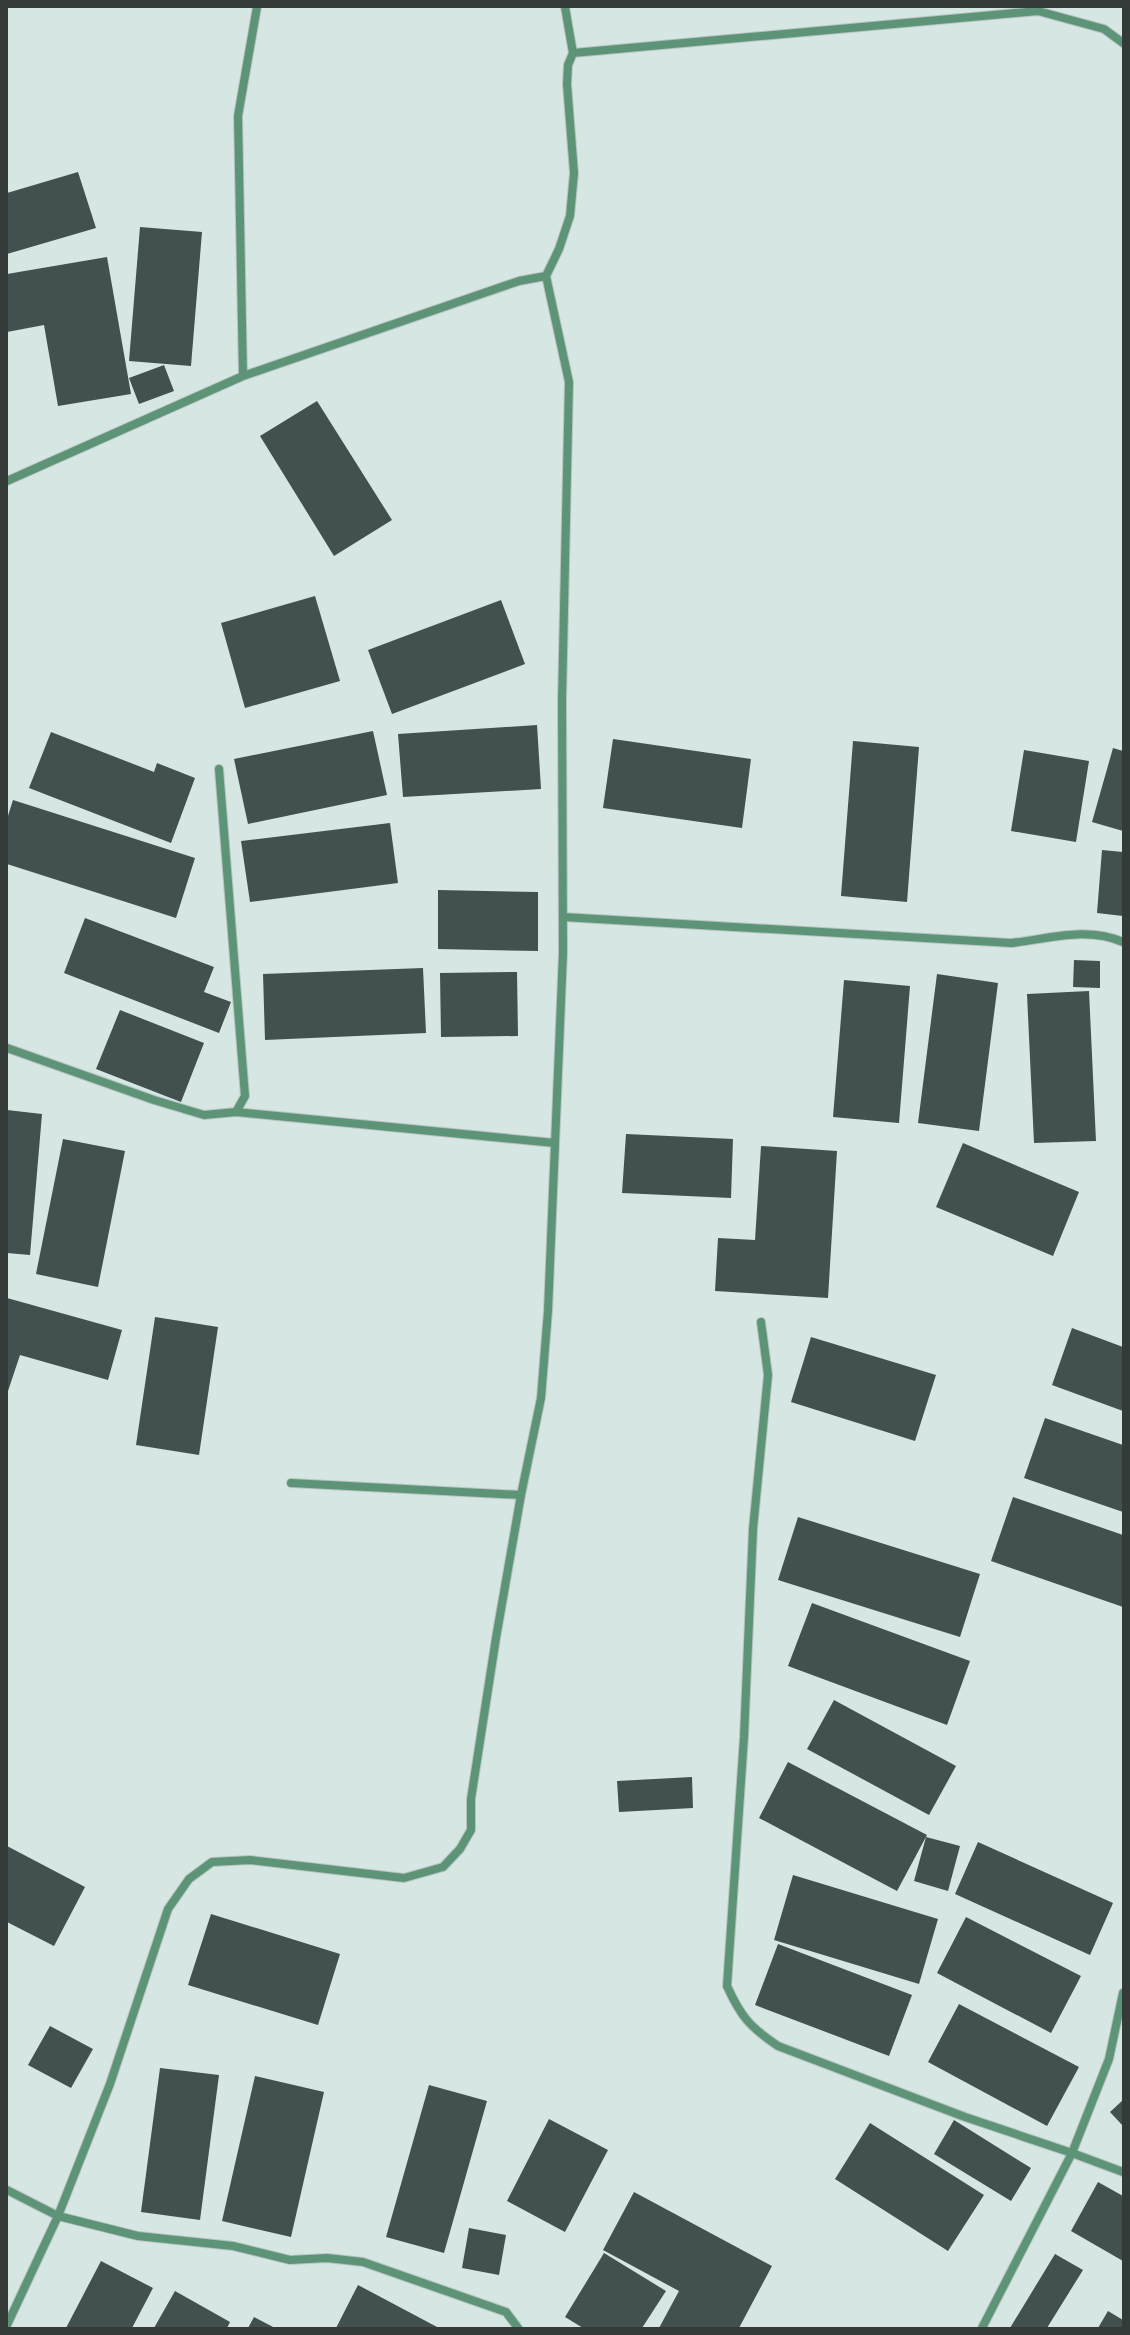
<svg xmlns="http://www.w3.org/2000/svg" width="1130" height="2335" font-family="Poppins,sans-serif">
<rect width="100%" height="100%" fill="#d6e6e2"/>
<!-- building -->
<path fill="#425050" d="M78 172 96 228 7 254V193Z
M140 227 202 232 191 366 129 361Z
M107 257 131 394 58 406 44 325 7 332V274Z
M164 365 174 391 139 404 129 378Z
M317 401 392 520 334 556 260 436Z
M315 596 340 681 245 708 221 623Z
M501 600 525 664 392 714 368 650Z
M537 725 541 789 403 797 398 734Z
M373 731 387 795 248 824 234 759Z
M51 732 154 772 157 763 195 778 171 843 29 788Z
M613 739 751 759 742 828 603 808Z
M853 741 919 747 907 902 841 896Z
M1113 748 1123 751V831L1092 822Z
M1024 750 1089 761 1076 842 1011 831Z
M13 800 195 858 176 918 7 864V819Z
M390 823 398 883 250 902 241 841Z
M1102 850 1123 852V916L1097 913Z
M438 890 538 892V951L438 949Z
M85 918 214 967 204 992 231 1002 219 1033 64 973Z
M1074 960 1100 961V988L1073 987Z
M423 968 426 1033 265 1040 263 974Z
M517 972 518 1036 441 1037 440 973Z
M937 974 998 983 979 1131 918 1123Z
M844 980 910 986 899 1123 833 1117Z
M1089 991 1096 1141 1034 1143 1027 994Z
M120 1010 204 1043 181 1102 96 1069Z
M7 1110 42 1114 30 1255 7 1253Z
M626 1134 733 1139 731 1198 622 1193Z
M63 1139 125 1151 98 1287 36 1274Z
M963 1143 1079 1192 1053 1256 936 1207Z
M761 1146 837 1151 828 1298 715 1291 718 1238 755 1240Z
M7 1298 122 1330 108 1380 20 1355 7 1394Z
M155 1317 218 1327 199 1455 136 1445Z
M1072 1328 1123 1347V1411L1052 1385Z
M811 1337 936 1375 915 1441 791 1402Z
M1045 1418 1123 1445V1512L1024 1478Z
M1013 1497 1123 1535V1607L991 1561Z
M798 1517 980 1574 960 1637 778 1580Z
M812 1603 970 1661 947 1725 788 1666Z
M834 1700 956 1766 929 1815 807 1749Z
M788 1762 927 1835 897 1891 759 1818Z
M692 1777 693 1808 619 1812 617 1781Z
M926 1837 960 1846 948 1891 914 1881Z
M978 1842 1113 1903 1090 1955 955 1894Z
M7 1846 85 1887 54 1946 7 1922Z
M793 1875 938 1919 919 1984 774 1940Z
M211 1914 340 1954 318 2025 188 1985Z
M966 1917 1081 1976 1051 2033 937 1973Z
M778 1944 912 1995 889 2056 755 2005Z
M959 2004 1079 2067 1047 2126 928 2062Z
M50 2026 93 2049 71 2088 28 2065Z
M160 2068 219 2075 200 2220 141 2212Z
M255 2076 324 2092 291 2237 222 2221Z
M429 2085 487 2101 444 2253 386 2237Z
M1123 2100V2126L1110 2112Z
M549 2119 608 2150 565 2232 507 2201Z
M954 2120 1031 2168 1011 2201 934 2154Z
M870 2123 984 2195 948 2251 835 2179Z
M1098 2182 1123 2196V2261L1071 2231Z
M634 2192 772 2266 739 2328H659L679 2291 603 2250Z
M469 2228 506 2235 499 2275 462 2268Z
M604 2253 666 2291 642 2328H583L565 2317Z
M1055 2254 1083 2270 1047 2328H1010Z
M101 2261 153 2288 132 2328H66Z
M358 2285 439 2328H336Z
M175 2291 230 2322 227 2328H154Z
M1108 2311 1123 2320V2328H1098Z
M254 2317 275 2328H248Z"/>
<g fill="none" stroke-linecap="round" stroke-linejoin="round">
<defs>
<path id="lane" d="M291 1483 521 1495"/>
<path id="street" d="M565 7 573 53
M243 376 238 116 257 7
M7 481 243 376 519 281 546 276
M563 917 1011 943C1049 939 1086 926 1123 942
M7 1048 154 1100 204 1115 236 1112 245 1096 219 769
M236 1112 555 1143
M761 1322 768 1375 753 1529 744 1737 727 1986C741 2017 750 2027 778 2046L965 2117 1072 2153 1123 2172
M7 2190 58 2216 138 2236 233 2246 290 2260 327 2258 363 2262 506 2312 518 2328
M7 2325 58 2216 110 2084 168 1909 189 1879 212 1862 250 1860 404 1878 443 1867 460 1849 471 1830V1799L496 1638 521 1495 541 1398 548 1311 563 953 562 700 569 382 546 276 559 249 570 216 574 173 567 84 568 65 573 53 1038 11 1104 29 1123 43
M982 2328 1072 2153 1109 2059 1123 1993"/>
</defs>
<!-- lane casing -->
<use href="#lane" stroke="#b6c4c0" stroke-width="10"/>
<!-- street casing -->
<use href="#street" stroke="#b6c4c0" stroke-width="10"/>
<!-- lane -->
<use href="#lane" stroke="#5d9477" stroke-width="8"/>
<!-- street -->
<use href="#street" stroke="#5d9477" stroke-width="8"/>
</g>
<!-- border -->
<rect width="1130" height="2335" fill="none" stroke="#343a38" stroke-width="16"/>
</svg>
